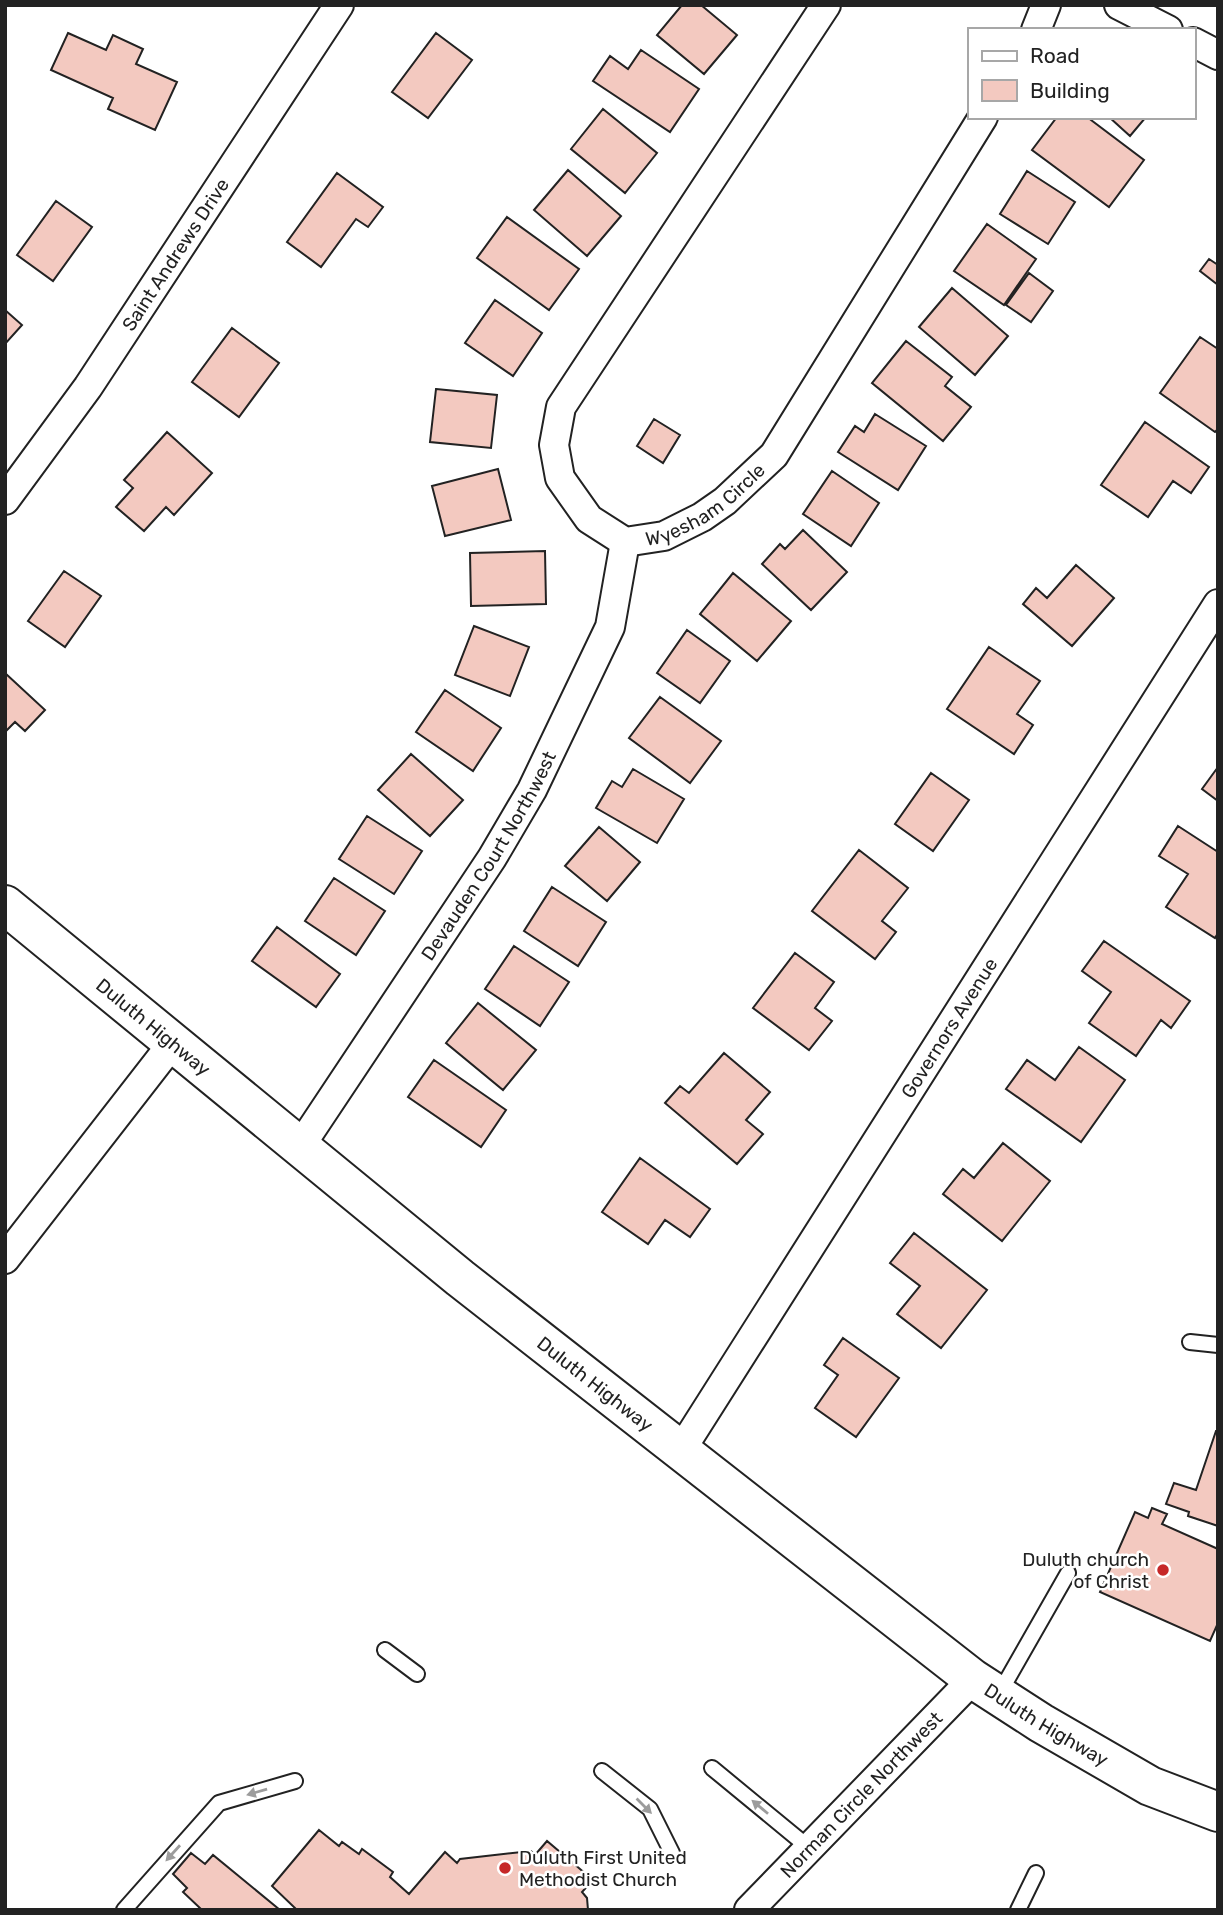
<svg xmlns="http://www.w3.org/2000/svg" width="1223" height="1915" font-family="Rubik,sans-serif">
<rect width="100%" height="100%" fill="#fff"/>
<!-- building -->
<path fill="#f3c9c0" stroke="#222" stroke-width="2" d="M682 5H701L737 35 704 74 657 35Z
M68 33 106 50 113 35 143 49 136 64 177 82 155 130 108 109 113 98 51 70Z
M436 33 472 60 428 118 392 92Z
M641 50 699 89 670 132 593 81 610 56 628 69Z
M603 109 657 153 625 193 571 149Z
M1057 117H1087L1144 160 1109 207 1032 150Z
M1109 117H1146L1130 136Z
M568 170 621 216 587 256 534 210Z
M1027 171 1075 202 1048 244 1000 214Z
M337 173 383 207 368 227 356 219 321 267 287 242Z
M56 201 92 227 53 281 17 255Z
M507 217 579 269 549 310 477 258Z
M987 224 1036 259 1004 305 954 271Z
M1209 259 1218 265V285L1200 271Z
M1029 273 1053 291 1031 322 1006 305Z
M952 288 1008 336 975 375 919 327Z
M495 300 542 333 513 376 465 343Z
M5 310 22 325 5 344Z
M232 328 279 363 239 417 192 382Z
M1200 337 1218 349V429L1215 432 1160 393Z
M906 341 952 377 945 386 971 407 943 441 872 383Z
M436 389 497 395 491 448 430 442Z
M875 414 926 446 898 490 838 452 855 426 864 432Z
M654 419 680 435 663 463 637 446Z
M1145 422 1209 467 1191 493 1173 481 1148 517 1101 485Z
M167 432 212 473 174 515 166 507 144 531 116 507 133 488 124 480Z
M498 469 511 520 445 536 432 486Z
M832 471 879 503 851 546 803 514Z
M803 530 847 572 811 610 762 564 780 544 785 549Z
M545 551 546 604 471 606 470 553Z
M1076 565 1114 598 1072 646 1023 604 1036 588 1047 598Z
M64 571 101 596 65 647 28 621Z
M733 573 791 621 757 661 700 614Z
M474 626 529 647 510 696 455 675Z
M687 630 730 661 700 703 657 673Z
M989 647 1040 681 1017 714 1033 725 1014 754 947 709Z
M5 673 45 710 25 731 15 722 5 732Z
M445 690 501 728 473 771 416 732Z
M660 697 721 741 690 783 629 738Z
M411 754 463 800 430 836 378 790Z
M1218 767V801L1202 789Z
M633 769 684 799 657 843 596 808 612 781 622 787Z
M931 773 969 800 933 851 895 824Z
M367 816 422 851 394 894 339 859Z
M1178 826 1218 852V933L1215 938 1166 907 1188 874 1159 856Z
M599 827 640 862 607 901 565 866Z
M859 850 908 888 882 921 896 932 875 959 812 911Z
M334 878 385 911 356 955 305 921Z
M552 887 606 922 578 966 524 931Z
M277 927 340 974 316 1007 252 961Z
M1104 941 1190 1001 1171 1028 1161 1020 1136 1056 1089 1023 1111 992 1082 971Z
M514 946 569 982 540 1026 485 989Z
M795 953 834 982 815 1008 832 1021 809 1050 753 1008Z
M478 1003 536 1050 503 1090 446 1043Z
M1079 1047 1125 1080 1081 1142 1006 1089 1027 1060 1055 1080Z
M724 1053 770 1092 746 1120 763 1134 737 1164 665 1103 680 1086 689 1093Z
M434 1060 506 1110 481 1147 408 1097Z
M1003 1143 1050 1181 1002 1241 943 1194 963 1169 974 1178Z
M640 1158 710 1209 690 1237 665 1220 648 1244 602 1212Z
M914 1233 987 1290 941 1348 897 1314 920 1286 890 1263Z
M843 1338 899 1378 856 1437 815 1408 838 1375 824 1365Z
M1216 1431H1218V1526L1188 1516 1189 1512 1166 1504 1174 1483 1196 1490Z
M1152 1508 1167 1514 1162 1524 1218 1549V1623L1210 1641 1100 1592 1135 1512 1148 1518Z
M319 1830 339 1846 342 1842 359 1854 362 1849 393 1872 390 1877 409 1894 445 1852 457 1863 460 1859 531 1851 535 1855 547 1841 593 1880 582 1892 587 1898 588 1910H297L272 1886Z
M191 1853 205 1864 213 1855 280 1910H202L183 1892 187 1888 173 1874Z"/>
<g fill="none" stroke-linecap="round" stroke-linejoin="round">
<defs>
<path id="service" d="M1190 1342 1218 1345
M385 1650 417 1674
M999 1694 1068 1573
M712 1768 808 1847
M602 1771 650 1809 672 1853
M124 1910 219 1803 295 1781
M1018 1910 1036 1873"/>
<g id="minor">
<path id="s1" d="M826 5 561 407 554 445 560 478 589 519 625 542 664 536 702 517 725 501 774 455 983 117"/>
<path d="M1119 5 1168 30"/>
<path d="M1036 30 1046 5"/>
<path d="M1193 42 1218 55"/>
<path id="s2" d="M5 500 88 387 339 5"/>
<path id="s3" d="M301 1145 492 858 532 790 610 627 625 542"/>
<path d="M5 1259 172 1044"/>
<path id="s4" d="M681 1450 1218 604"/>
<path id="s5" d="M749 1910 973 1679"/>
</g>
<g id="primary">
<path id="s6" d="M5 905 460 1278 973 1679 1041 1723 1150 1786 1218 1812"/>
</g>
</defs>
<!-- service casing -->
<use href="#service" stroke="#222" stroke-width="18"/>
<!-- minor casing -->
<use href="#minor" stroke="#222" stroke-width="32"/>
<!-- primary casing -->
<use href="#primary" stroke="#222" stroke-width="42"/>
<!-- service -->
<use href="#service" stroke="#fff" stroke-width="14"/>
<!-- minor -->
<use href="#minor" stroke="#fff" stroke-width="28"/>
<!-- primary -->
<use href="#primary" stroke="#fff" stroke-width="38"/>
</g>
<!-- one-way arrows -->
<defs><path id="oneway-solid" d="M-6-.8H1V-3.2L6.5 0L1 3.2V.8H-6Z" transform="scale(1.75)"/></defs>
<g fill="#9c9c9c">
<use href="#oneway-solid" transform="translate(257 1792) rotate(164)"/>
<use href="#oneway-solid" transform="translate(644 1806) rotate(45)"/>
<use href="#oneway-solid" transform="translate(760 1807) rotate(-140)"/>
<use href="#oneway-solid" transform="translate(173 1853) rotate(132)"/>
</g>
<!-- markers -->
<g fill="#c62828" stroke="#fff" stroke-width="2.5">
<circle cx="1163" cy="1570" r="7"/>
<circle cx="505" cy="1868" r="7"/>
</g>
<g text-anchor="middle" stroke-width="5" stroke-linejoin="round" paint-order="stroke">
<!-- street labels -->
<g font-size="19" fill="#222" stroke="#fff">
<text dy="7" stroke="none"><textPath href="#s2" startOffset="299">Saint Andrews Drive</textPath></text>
<text dy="7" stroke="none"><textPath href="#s1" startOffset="737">Wyesham Circle</textPath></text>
<text dy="7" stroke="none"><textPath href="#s3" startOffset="345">Devauden Court Northwest</textPath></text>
<text dy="7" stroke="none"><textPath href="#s4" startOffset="500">Governors Avenue</textPath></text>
<text dy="7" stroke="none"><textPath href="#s6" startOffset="192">Duluth Highway</textPath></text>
<text dy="7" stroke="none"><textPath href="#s6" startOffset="760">Duluth Highway</textPath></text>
<text dy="7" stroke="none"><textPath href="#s6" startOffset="1326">Duluth Highway</textPath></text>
<text dy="7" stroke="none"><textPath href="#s5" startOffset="161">Norman Circle Northwest</textPath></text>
</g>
<!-- poi labels -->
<g font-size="19" fill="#222" stroke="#fff" text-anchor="end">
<text x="1149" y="1566">Duluth church<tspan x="1149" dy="22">of Christ</tspan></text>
<text x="519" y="1864" text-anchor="start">Duluth First United<tspan x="519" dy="22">Methodist Church</tspan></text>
</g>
</g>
<!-- border -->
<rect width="1223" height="1915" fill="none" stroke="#222222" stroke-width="14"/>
<!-- legend -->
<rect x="968" y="28" width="228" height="91" fill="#ffffff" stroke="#a7a7a7" stroke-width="2"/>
<rect x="982" y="51" width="35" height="10" fill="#ffffff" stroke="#a7a7a7" stroke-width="2"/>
<text x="1030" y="63" font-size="21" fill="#222222">Road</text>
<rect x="982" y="80" width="35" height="21" fill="#f3c9c0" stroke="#a7a7a7" stroke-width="2"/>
<text x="1030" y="98" font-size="21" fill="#222222">Building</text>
</svg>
